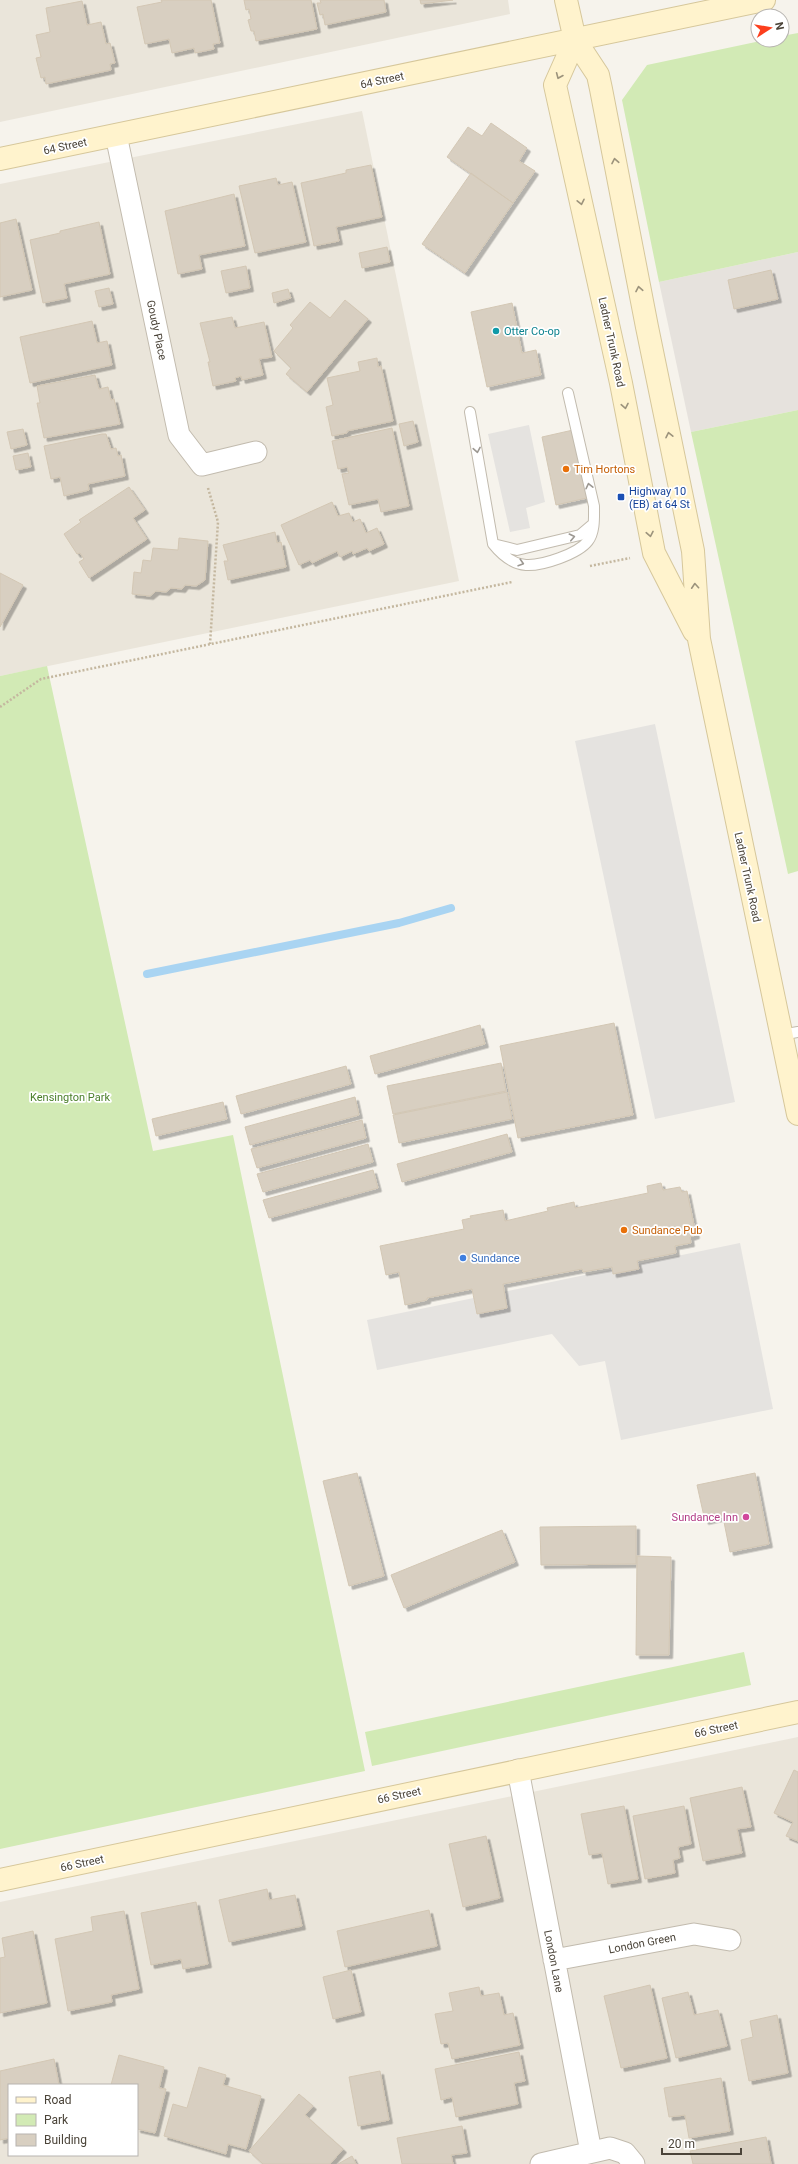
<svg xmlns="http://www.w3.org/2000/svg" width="798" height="2164" font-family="Roboto,sans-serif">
<defs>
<filter id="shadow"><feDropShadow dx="3.5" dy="3.5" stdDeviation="0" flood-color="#0004"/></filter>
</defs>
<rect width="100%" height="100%" fill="#f6f3ec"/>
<!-- residential -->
<path fill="#eae5da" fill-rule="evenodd" d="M0 0H508L510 14 0 122Z
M362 111 459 581 0 676V184Z
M798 1737V2164H0V1902ZM9 2085H137V2155H9Z"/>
<!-- industrial -->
<path fill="#e6e2dd" d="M798 252V410L691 432 659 282Z"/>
<!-- green -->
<path fill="#d2eab5" d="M798 33V252L659 282 622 100 647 65 765 40H782V36Z
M798 410V871L788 874 691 432Z
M47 666 153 1151 233 1135 365 1771 0 1849V676Z
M744 1652 751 1685 372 1766 365 1732Z"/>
<!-- parking -->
<path fill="#e5e3e0" d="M529 425 545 502 526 508 530 528 510 532 488 434Z
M655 724 735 1102 655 1119 575 741Z
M740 1243 773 1409 621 1440 605 1361 579 1366 552 1334 377 1370 367 1320Z"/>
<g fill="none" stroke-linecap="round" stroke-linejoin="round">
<!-- stream -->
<path stroke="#a9d4f2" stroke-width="8" d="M147 974 399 923 451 908"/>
</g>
<!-- building -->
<path fill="#d8cfc1" stroke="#d3c7b4" filter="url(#shadow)" d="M161 0H211L220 43 213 44 214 49 195 53 194 48 172 53 169 39 145 44 137 7 162 2Z
M244 0H311L317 29 256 41 254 31H251L248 20 251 19 249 9 246 10Z
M320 0H384L386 12 325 25 323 14 320 15 317 3H321Z
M420 0H453L421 4Z
M82 1 87 25 101 22 106 44 110 43 115 63 110 64 111 70 46 84 45 77 41 78 36 58 41 57 36 35 50 32 46 8Z
M491 123 527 148 519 161 535 171 513 203 447 157 468 127 482 136Z
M371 165 382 217 336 227 339 241 314 246 301 183 346 173V170Z
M471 173 513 203 465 273 422 244Z
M276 178 278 185 292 182 306 242 255 253 239 186Z
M234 194 245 246 199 255 202 269 178 274 165 211Z
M16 219 32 290 0 297V223Z
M99 222 110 274 64 284 67 298 43 303 30 240 60 233V231Z
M387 247 390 262 362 268 359 253Z
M246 266 250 288 226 293 221 271Z
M771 270 778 299 734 309 728 280Z
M109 288 113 304 99 307 95 291Z
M288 289 291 298 274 303 272 293Z
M345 300 368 319 307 392 286 374 291 368 274 351 293 328 290 325 310 302 330 318Z
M512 303 522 353 536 350 541 375 487 387 471 312Z
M232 317 235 328 264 322 272 357 259 359 263 375 242 380 241 376 235 378 236 381 213 386 208 362H210L200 323Z
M92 321 97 343 107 341 112 365 30 383 20 337Z
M377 358 378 367 381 366 393 421 347 431V433L332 436 326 407 333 405 327 378 360 371 358 362Z
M95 375 99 389 108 387 111 400 114 399 120 424 44 438 37 403H40L37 386Z
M413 421 418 442 404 446 399 424Z
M392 428 409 506 381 512 378 499 349 505 342 474 349 473 347 467 338 469 332 441Z
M23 429 27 445 11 449 7 432Z
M573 430 587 498 556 505 542 437Z
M102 434H106L111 449 116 448 118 456 121 455 125 476 88 484 89 490 64 496 60 477 51 479 44 446Z
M28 453 31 467 16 470 13 456Z
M129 487 145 510 133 518 147 539 89 578 79 562 84 559 80 553 77 554 64 534 81 522 79 520Z
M332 502 338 516 349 513 353 522 360 519 366 533 377 528 384 544 369 551 367 548 353 554 352 551 340 557 337 551 312 563 310 560 299 565 281 525Z
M275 532 277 543 281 542 286 567 228 580 224 561H228L223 545Z
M179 538 208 541 205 580 196 586 185 585 182 589 171 588 166 592 156 591 150 596 132 594 134 572 141 573 143 560 151 561 153 548 178 550Z
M0 573 23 585 0 627Z
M614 1023 633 1115 518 1138 500 1046Z
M480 1025 485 1044 375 1074 370 1056Z
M501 1063 506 1091 393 1114 387 1086Z
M346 1066 351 1084 241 1114 236 1096Z
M507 1092 512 1119 399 1143 393 1115Z
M355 1097 359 1115 250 1145 245 1127Z
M223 1102 227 1119 156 1136 152 1119Z
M362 1120 366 1138 257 1168 251 1149Z
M507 1134 512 1152 402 1182 397 1164Z
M368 1144 373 1162 263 1192 257 1174Z
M373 1170 378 1188 269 1218 263 1200Z
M661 1183 663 1190 680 1187 682 1192 687 1191 696 1235 690 1237 691 1243 675 1246 676 1253 637 1261 639 1269 613 1274 612 1267 583 1272 582 1269 503 1284 507 1308 477 1314 472 1289 427 1298V1300L405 1305 399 1272 386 1275 380 1246 464 1229 462 1220 471 1218 470 1216 503 1210 505 1221 548 1211 547 1208 574 1202 575 1208 648 1193 647 1186Z
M357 1473 384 1576 349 1586 323 1481Z
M755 1473 769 1544 730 1552 723 1517 705 1521 697 1485Z
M636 1526V1564L541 1565 540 1527Z
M502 1530 515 1562 404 1608 391 1575Z
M637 1556 671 1557 669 1655H636Z
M794 1770 798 1772V1841L786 1836 793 1822 774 1813Z
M742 1787 751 1827 737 1829 742 1853 703 1861 690 1798Z
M624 1806 638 1879 608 1884 602 1853 589 1855 581 1814Z
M684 1806 691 1844 678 1847 680 1858 673 1860 675 1873 645 1879 633 1816Z
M486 1836 500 1898 463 1907 449 1844Z
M267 1889 269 1900 295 1895 302 1926 229 1942 219 1900Z
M196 1902 208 1964 183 1969 181 1959 151 1965 141 1913Z
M429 1910 437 1946 345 1967 337 1931Z
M124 1911 139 1989 111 1995 112 2002 68 2011 55 1939 93 1931 91 1917Z
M33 1931 47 2003 0 2013V1958L5 1957 2 1938Z
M351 1970 361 2012 333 2019 323 1977Z
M650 1985 667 2058 621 2068 604 1996Z
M479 1987 481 1996 499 1993 504 2015 513 2013 520 2045 452 2059 448 2043 441 2044 435 2014 453 2011 449 1993Z
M688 1992 694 2015 718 2010 727 2046 676 2058 662 1998Z
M777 2015 788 2073 749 2081 741 2040 753 2037 750 2021Z
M519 2052 525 2081 514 2083 518 2104 456 2117 452 2097 441 2100 435 2069Z
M119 2055 164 2067 159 2088 166 2089 155 2133 137 2129V2085H111Z
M54 2059 59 2085H9V2138L0 2140V2071Z
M199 2067 226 2075 223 2085 261 2096 246 2149 228 2144 226 2154 164 2136 173 2104 187 2108Z
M380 2071 389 2120 358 2126 349 2077Z
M721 2078 730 2131 689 2138 685 2115 669 2117 664 2088Z
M299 2094 313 2106 305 2115 343 2149 330 2164H263L249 2151Z
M462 2126 467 2153 451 2155 453 2164H402L397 2138Z
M766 2137 771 2164H693L690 2151Z
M352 2156 356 2164H338Z"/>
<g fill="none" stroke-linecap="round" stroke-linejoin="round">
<defs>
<path id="lane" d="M470 412 493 544C501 554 512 564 526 565 542 566 578 554 588 541 595 532 594 517 594 506L568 393
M493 544 517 550 580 535 593 524
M781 1035 798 1032"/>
<path id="street" d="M116 135 179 435 202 465 256 452
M518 1770 591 2152
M554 1960 694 1934 730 1940
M541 2164 610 2148 625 2153 634 2164"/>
<path id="secondary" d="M566 0 575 40 598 75 601 89 647 327 693 551 699 639 798 1114
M575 40 555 85 621 383 654 553 694 631
M0 159 764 0
M0 1880 798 1712"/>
</defs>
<!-- lane casing -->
<use href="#lane" stroke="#c2bbae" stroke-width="12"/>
<!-- street casing -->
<use href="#street" stroke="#c2bbae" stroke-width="23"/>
<!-- secondary casing -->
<use href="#secondary" stroke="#d6c79b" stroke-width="24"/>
<!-- path -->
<path stroke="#c4b79f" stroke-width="2.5" stroke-dasharray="2 2" stroke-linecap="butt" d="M208 488 218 522 210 644
M590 566 630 558
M0 707 41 679 512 582"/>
<!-- lane -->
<use href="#lane" stroke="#fff" stroke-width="10"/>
<!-- street -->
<use href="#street" stroke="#fff" stroke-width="21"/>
<!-- secondary -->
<use href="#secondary" stroke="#fff3cd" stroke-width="22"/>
</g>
<!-- one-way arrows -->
<defs><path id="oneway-chevron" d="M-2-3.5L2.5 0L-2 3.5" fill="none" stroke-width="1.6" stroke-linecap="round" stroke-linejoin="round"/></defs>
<g stroke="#9c937c">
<use href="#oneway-chevron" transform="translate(559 76) rotate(113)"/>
<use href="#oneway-chevron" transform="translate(615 161) rotate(-101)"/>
<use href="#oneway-chevron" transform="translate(581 202) rotate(78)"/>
<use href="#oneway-chevron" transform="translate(639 289) rotate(-101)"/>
<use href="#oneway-chevron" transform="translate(625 406) rotate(79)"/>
<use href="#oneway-chevron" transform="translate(669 435) rotate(-102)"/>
<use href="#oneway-chevron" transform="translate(650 534) rotate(79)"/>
<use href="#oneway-chevron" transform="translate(695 586) rotate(-94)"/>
</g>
<g stroke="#9c9892">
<use href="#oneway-chevron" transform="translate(477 450) rotate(80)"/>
<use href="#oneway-chevron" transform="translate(589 486) rotate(-103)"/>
<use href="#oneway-chevron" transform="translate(572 537) rotate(-13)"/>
<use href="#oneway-chevron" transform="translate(521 563) rotate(17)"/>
</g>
<!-- markers -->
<circle fill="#0f9aa8" stroke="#fff" stroke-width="1.5" cx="496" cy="331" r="4"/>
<g fill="#e8710a" stroke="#fff" stroke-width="1.5">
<circle cx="566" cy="469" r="4"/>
<circle cx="624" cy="1230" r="4"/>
</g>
<rect fill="#1a4fb4" stroke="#fff" stroke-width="1.5" x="617" y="493" width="8" height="8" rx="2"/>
<circle fill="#3f7fe0" stroke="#fff" stroke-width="1.5" cx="463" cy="1258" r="4"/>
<circle fill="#d1479c" stroke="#fff" stroke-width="1.5" cx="746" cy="1517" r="4"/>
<g text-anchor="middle" stroke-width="3.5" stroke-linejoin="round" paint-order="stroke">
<!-- street labels -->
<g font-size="11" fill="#4b4439" stroke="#fff">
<text transform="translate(382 80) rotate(-12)" y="4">64 Street</text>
<text transform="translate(65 146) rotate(-12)" y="4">64 Street</text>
<text transform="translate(157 330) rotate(78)" y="4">Goudy Place</text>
<text transform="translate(612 342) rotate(78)" y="4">Ladner Trunk Road</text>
<text transform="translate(748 877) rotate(78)" y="4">Ladner Trunk Road</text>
<text transform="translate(716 1729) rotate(-12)" y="4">66 Street</text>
<text transform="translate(399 1795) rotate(-12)" y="4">66 Street</text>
<text transform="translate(82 1863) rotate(-12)" y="4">66 Street</text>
<text transform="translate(642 1943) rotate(-11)" y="4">London Green</text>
<text transform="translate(554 1961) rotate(79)" y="4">London Lane</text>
</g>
<!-- culture labels -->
<g font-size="11" fill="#0d838f" stroke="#fff" text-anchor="start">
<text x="504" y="335">Otter Co-op</text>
</g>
<!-- food labels -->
<g font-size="11" fill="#c56008" stroke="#fff" text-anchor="start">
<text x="574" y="473">Tim Hortons</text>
<text x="632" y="1234">Sundance Pub</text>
</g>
<!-- transit labels -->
<g font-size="11" fill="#164399" stroke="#fff" text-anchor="start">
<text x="629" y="495">Highway 10<tspan x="629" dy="13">(EB) at 64 St</tspan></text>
</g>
<!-- park labels -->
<g font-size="11" fill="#4a7f2a" stroke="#fff">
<text x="70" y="1101">Kensington Park</text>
</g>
<!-- shop labels -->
<g font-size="11" fill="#366cbe" stroke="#fff" text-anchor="start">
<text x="471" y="1262">Sundance</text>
</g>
<!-- hotel labels -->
<g font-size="11" fill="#b23c85" stroke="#fff" text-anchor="end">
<text x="738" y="1521">Sundance Inn</text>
</g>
</g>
<!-- legend -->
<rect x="8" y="2084" width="130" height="72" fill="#ffffff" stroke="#b7b4b0"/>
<rect x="16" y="2097" width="20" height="6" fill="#fff3cd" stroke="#b7b4b0"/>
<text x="44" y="2104" font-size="12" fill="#4b4439">Road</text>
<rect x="16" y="2114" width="20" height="12" fill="#d2eab5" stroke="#b7b4b0"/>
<text x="44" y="2124" font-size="12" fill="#4b4439">Park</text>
<rect x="16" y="2134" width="20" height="12" fill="#d8cfc1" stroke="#b7b4b0"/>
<text x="44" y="2144" font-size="12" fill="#4b4439">Building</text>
<!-- north arrow -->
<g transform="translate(770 28) rotate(78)"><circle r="19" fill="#ffffff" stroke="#b7b4b0"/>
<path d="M0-3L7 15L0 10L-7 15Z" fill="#fc3f1d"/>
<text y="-6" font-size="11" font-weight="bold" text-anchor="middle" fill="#4b4439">N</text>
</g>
<!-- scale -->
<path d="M662 2148v6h79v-6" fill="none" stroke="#4b4439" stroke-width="2"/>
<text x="668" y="2148" font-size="12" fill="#4b4439" stroke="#ffffff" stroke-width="3" paint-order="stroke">20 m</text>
</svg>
